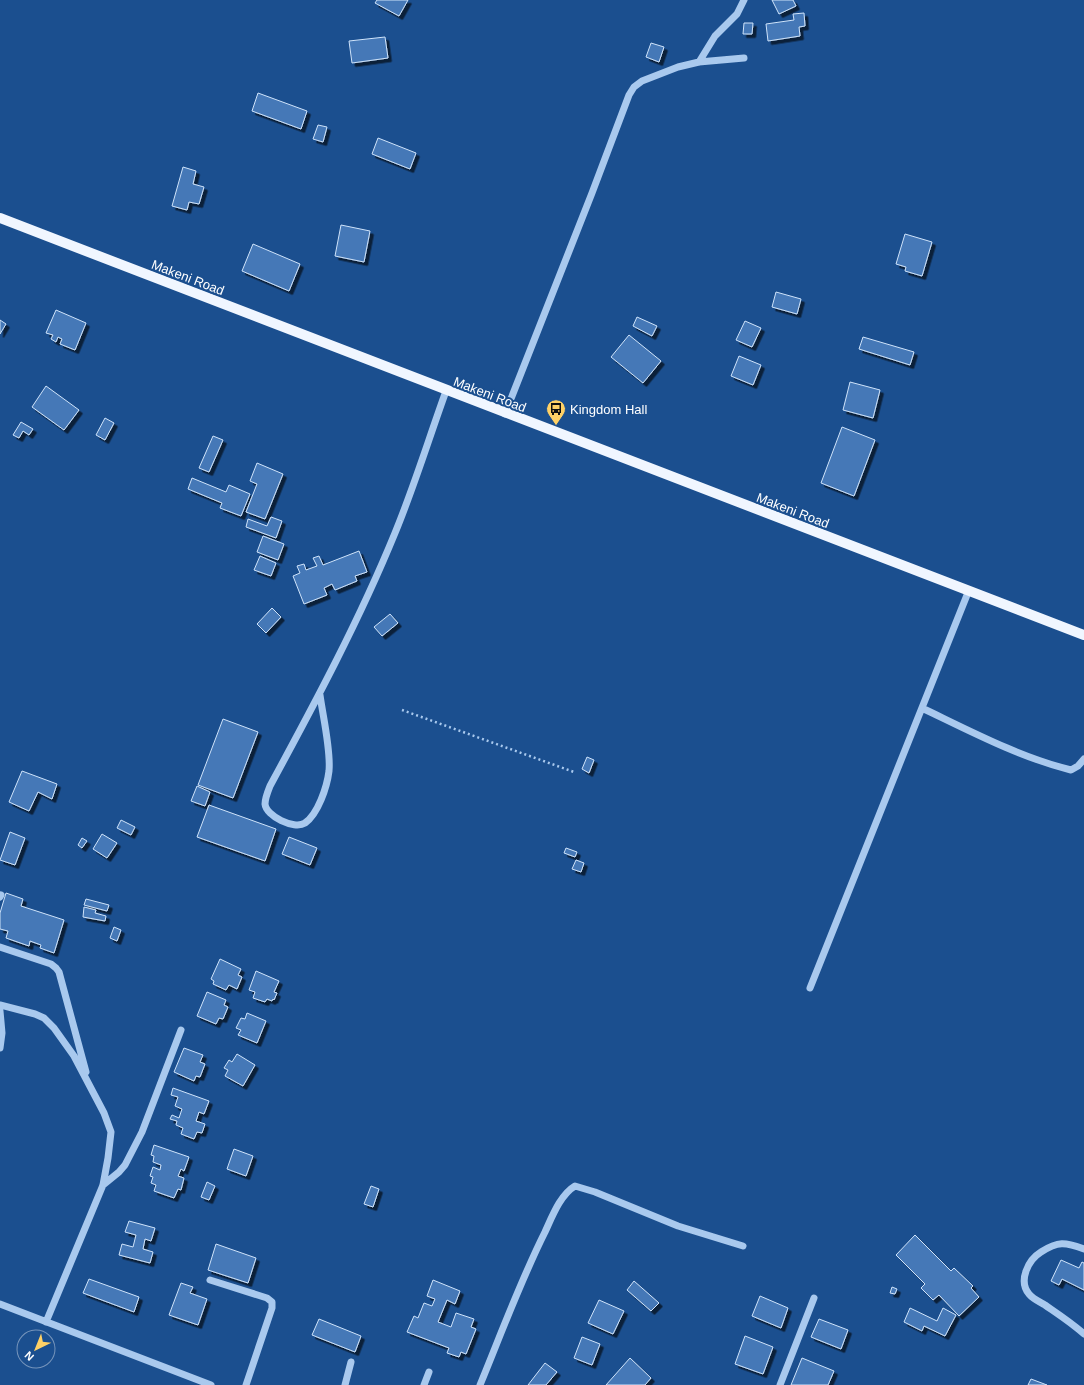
<svg xmlns="http://www.w3.org/2000/svg" width="1084" height="1385" font-family="Helvetica,sans-serif">
<defs>
<filter id="shadow"><feDropShadow dx="3.5" dy="3.5" stdDeviation="0" flood-color="#0009"/></filter>
</defs>
<rect width="100%" height="100%" fill="#1b4f8f"/>
<!-- building -->
<path fill="#4478b7" stroke="#cfe3fa" filter="url(#shadow)" d="M377 0H408L399 16 375 3Z
M772 0H793L796 6 779 14Z
M804 13 805 26 799 27 800 36 768 41 766 24 794 20 793 14Z
M744 23H753L752 34H743Z
M385 37 388 58 352 63 349 41Z
M651 43 664 47 659 62 646 57Z
M258 93 307 111 301 129 252 111Z
M318 125 327 127 323 142 313 139Z
M378 138 416 153 410 169 372 154Z
M183 167 196 171 193 184 204 187 199 204 189 202 187 210 172 206Z
M341 225 370 231 364 262 335 256Z
M905 234 932 242 922 276 905 271 906 267 896 264Z
M253 244 300 264 289 291 242 271Z
M776 292 801 299 797 314 772 307Z
M56 310 86 323 75 350 60 344 62 339 58 337 56 342 51 339 53 335 46 333Z
M637 317 657 326 652 336 633 326Z
M0 320 6 324 0 334Z
M745 321 761 328 752 347 736 340Z
M629 335 661 361 643 383 611 357Z
M863 337 914 352 910 365 859 349Z
M739 356 761 365 753 385 731 376Z
M850 382 880 390 873 418 843 410Z
M46 386 79 410 64 430 32 407Z
M105 418 114 423 105 440 96 435Z
M21 422 33 429 29 435 23 431 19 438 13 435Z
M842 427 875 440 854 496 821 483Z
M213 436 223 440 209 472 199 468Z
M257 463 283 474 265 519 246 512 257 484 250 481Z
M192 478 226 492 229 485 250 494 241 516 220 508 222 503 188 489Z
M271 517 282 521 276 538 246 527 248 519 267 526Z
M263 536 284 544 278 560 257 552Z
M359 551 367 572 355 576 357 581 335 590 332 584 324 588 327 595 304 604 293 576 300 573 297 566 304 564 306 570 317 566 313 558 319 556 323 565Z
M260 556 276 563 271 576 254 570Z
M272 608 281 617 266 633 257 624Z
M390 614 398 623 382 636 374 627Z
M223 719 258 732 233 798 198 785Z
M587 757 594 760 589 773 582 769Z
M22 771 57 784 52 799 38 792 29 811 9 802Z
M197 786 210 792 205 806 191 801Z
M209 805 276 829 265 861 197 837Z
M121 820 135 827 131 835 117 828Z
M10 832 25 838 15 865 0 860Z
M102 834 117 843 107 858 93 849Z
M289 837 317 848 310 865 282 854Z
M82 838 87 841 82 848 78 845Z
M566 848 577 852 575 857 564 853Z
M576 860 584 863 581 872 572 869Z
M6 893 23 899 21 906 64 920 54 953 40 948 41 945 30 941 29 946 6 938 8 931 0 929V913Z
M86 899 109 905 107 911 84 905Z
M84 907 96 910 95 913 106 916 105 921 83 917Z
M114 927 121 930 117 941 110 938Z
M220 959 241 969 238 975 242 977 237 989 229 985 226 990 213 984 214 981 211 979Z
M256 971 279 981 274 992 277 993 274 1000 273 999 272 1001 267 999 265 1002 253 998 255 992 249 990Z
M207 992 226 1000 224 1005 228 1007 223 1019 219 1018 216 1024 197 1016Z
M247 1013 266 1021 257 1043 238 1035 241 1030 236 1028 241 1018 245 1019Z
M184 1048 203 1055 200 1062 205 1064 200 1077 196 1076 194 1081 174 1072Z
M237 1054 255 1065 243 1086 225 1076 228 1070 224 1068 229 1060 232 1062Z
M173 1088 209 1101 204 1114 199 1112 196 1121 205 1124 202 1133 197 1132 194 1139 181 1134 183 1128 176 1125 177 1121 170 1119 172 1115 179 1118 182 1109 175 1106 178 1097 171 1095Z
M154 1145 189 1157 184 1171 181 1169 178 1176 184 1178 181 1190 178 1189 174 1198 154 1191 156 1185 151 1183 153 1177 150 1176 153 1167 160 1170 161 1165 153 1162 154 1156 151 1155Z
M234 1149 253 1156 246 1176 227 1169Z
M207 1182 215 1186 209 1200 201 1197Z
M371 1186 379 1189 373 1207 364 1204Z
M129 1221 155 1228 151 1241 145 1239 143 1249 153 1252 150 1263 119 1255 122 1244 133 1247 136 1235 125 1232Z
M915 1235 951 1271 954 1268 973 1286 971 1288 979 1297 959 1316 939 1295 933 1300 921 1288 925 1284 896 1255Z
M216 1244 256 1258 248 1283 208 1270Z
M1061 1260 1079 1268 1082 1262 1084 1263V1290L1062 1279 1059 1285 1051 1281Z
M89 1279 139 1297 134 1312 83 1293Z
M433 1280 460 1291 455 1304 447 1300 438 1322 451 1327 456 1313 474 1319 471 1327 476 1329 466 1354 461 1352 459 1357 447 1353 449 1348 407 1332 414 1316 418 1318 424 1303 432 1306 435 1299 427 1296Z
M634 1281 659 1303 651 1311 627 1290Z
M181 1283 193 1287 190 1293 207 1299 198 1325 169 1315Z
M892 1287 897 1289 895 1294 890 1293Z
M760 1296 788 1308 781 1328 752 1316Z
M599 1300 624 1311 613 1334 588 1323Z
M910 1308 937 1321 943 1308 956 1315 945 1336 924 1326 922 1331 904 1322Z
M319 1319 361 1336 355 1352 312 1335Z
M819 1319 848 1330 841 1349 811 1337Z
M745 1336 773 1347 763 1374 735 1364Z
M582 1337 600 1344 592 1365 574 1358Z
M630 1358 651 1378 645 1385H606Z
M802 1358 834 1371 828 1385H791Z
M545 1363 557 1372 546 1385H528Z
M1031 1379 1047 1385H1028Z"/>
<g fill="none" stroke-linecap="round" stroke-linejoin="round">
<!-- path -->
<path stroke="#a9c9ee" stroke-width="2.5" stroke-dasharray="2 3" stroke-linecap="butt" d="M402 710 574 772"/>
<!-- minor -->
<path stroke="#a9c9ee" stroke-width="7" d="M699 62 715 36 737 14 744 0
M505 414 592 193 629 95 634 87 642 81 678 67 699 62 744 58
M320 695C323 717 331 750 329 771 327 787 318 814 305 823 294 830 266 816 265 804 265 798 268 791 270 786 315 703 359 621 395 533 414 487 429 438 446 391
M922 708C970 731 1019 757 1071 770L1078 766 1084 759
M0 897 1 895
M0 947 51 964 56 968 59 972 86 1072
M810 988 969 590
M0 1005 35 1014 44 1018 54 1028 74 1056 104 1113 111 1132 108 1158 103 1185 46 1322
M0 1011 2 1033 0 1048
M103 1185 119 1172 125 1165 142 1132 181 1030
M1084 1249C1065 1242 1058 1241 1041 1252 1028 1260 1018 1281 1029 1294 1033 1299 1040 1302 1045 1305 1058 1314 1072 1323 1084 1334
M210 1280 267 1298 272 1302V1308L246 1385
M0 1304 211 1385
M345 1385 351 1362
M424 1385 429 1372
M480 1385C501 1334 520 1282 545 1232 552 1217 560 1195 575 1186L595 1192 678 1226 743 1246
M780 1385 814 1298"/>
<!-- major -->
<path stroke="#f0f6ff" stroke-width="10" d="M0 218 1084 635"/>
</g>
<!-- icons -->
<defs>
<symbol id="bus-pin" viewBox="-11 -11 22 30"><path d="M0 17L-7.5 6A9.5 9.5 0 1 1 7.5 6Z" fill="#ffd166" stroke="#1b4f8f"/><path d="M-5-6H5V4H4V6H2V4H-2V6H-4V4H-5ZM-3.5-4V0h7V-4ZM-3.5 1.2v1.5H-2V1.2ZM2 1.2v1.5H3.5V1.2Z" fill="#111"/></symbol>
</defs>
<g fill-rule="evenodd">
<use href="#bus-pin" x="545" y="398" width="22" height="30"/>
</g>
<g text-anchor="middle" stroke-width="4" stroke-linejoin="round" paint-order="stroke">
<!-- street labels -->
<g font-size="13" fill="#fff" stroke="#1b4f8f">
<text transform="translate(188 277) rotate(21)" y="5">Makeni Road</text>
<text transform="translate(490 394) rotate(21)" y="5">Makeni Road</text>
<text transform="translate(793 510) rotate(21)" y="5">Makeni Road</text>
</g>
<!-- poi labels -->
<g font-size="13" fill="#fff" stroke="#1b4f8f" text-anchor="start">
<text x="570" y="414">Kingdom Hall</text>
</g>
</g>
<!-- north arrow -->
<g transform="translate(36 1349) rotate(223)"><circle r="19" fill="#1b4f8f" stroke="#7695bc"/>
<path d="M0-3L7 15L0 10L-7 15Z" fill="#ffd166"/>
<text y="-6" font-size="11" font-weight="bold" text-anchor="middle" fill="#ffffff">N</text>
</g>
</svg>
